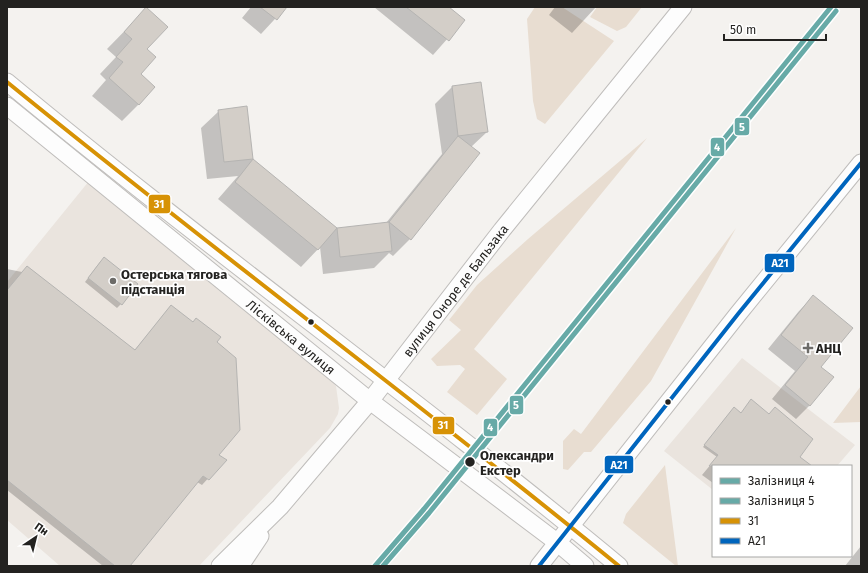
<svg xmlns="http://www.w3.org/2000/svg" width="868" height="573" font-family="'Fira Sans',sans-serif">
<rect width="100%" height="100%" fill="#f4f2ef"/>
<!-- built -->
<path fill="#eae4de" d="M89 181 330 377 336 386 339 408 338 414 330 428 199 566H60L7 520V282Z
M742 358 855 445 837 466H713V490L664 451Z"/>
<!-- green -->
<path fill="#e8ddd1" d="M535 7H562L614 41 545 124 537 119 533 101 527 19Z
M597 7H642L626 27 617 31 590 17Z
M647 138 474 349 507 379 477 415 447 392 465 369 460 365 437 366 431 359 461 330 449 320 477 285 528 239Z
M736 228 651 381 591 452H584L568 470 563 469V441L574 429 581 434Z
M861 386V422L833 423Z
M665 465 678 566H676L623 523 626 514Z"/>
<!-- shadow -->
<path fill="#0003" d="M251 7H286L261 34 242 18Z
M374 7H448L464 20 433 55Z
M555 7H596L572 33 549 15Z
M146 9V50L139 74V104L122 121 92 96 106 80 100 74 116 57 107 49Z
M453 86 487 132 471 147 410 239 393 256 389 253 374 268 323 274 320 247 301 267 218 199 238 176 207 179 201 128 219 111 246 107 252 160 336 229 386 223 442 154 435 104Z
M100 262 121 304 117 308 85 282Z
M7 269 22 272 134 351 171 306 216 342 218 455 225 460 202 485 197 482 129 566H103L7 490Z
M813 297 820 367 810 405 796 419 772 399 795 371 768 349 799 311Z
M732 410 798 457 810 466H713V483L702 475 717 457 703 447Z
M861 546V566H845Z"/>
<!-- building -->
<path fill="#d3cec8" stroke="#b5b4b2" d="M146 7 168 27 147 49 156 57 141 74 155 87 139 105 109 78 123 62 116 57 132 39 124 32Z
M260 7H287L277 20Z
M406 7H449L465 20 449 41Z
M481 82 488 132 458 136 452 86Z
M247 106 253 159 224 162 218 110Z
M458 136 480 153 411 240 389 222Z
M253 159 337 228 318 250 235 182Z
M389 222 392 251 340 257 337 228Z
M104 257 138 284 122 305 88 278Z
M27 266 135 350 171 305 193 322 196 318 221 337 217 342 236 358 240 430 219 455 227 460 209 480 203 476 130 566H115L7 480V290Z
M813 295 853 328 821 367 834 377 810 406 785 385 808 357 781 335Z
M751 399 769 414 775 407 813 439 800 457 812 466H709L718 455 704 445 734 407 741 413Z"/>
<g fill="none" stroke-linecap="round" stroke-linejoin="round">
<defs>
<g id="tertiary">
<path d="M7 82C207 248 419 400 619 566"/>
<path id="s1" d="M7 106 370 401 558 543 585 566"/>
<path id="s2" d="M220 566 280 507 370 401 502 230 683 7"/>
<path d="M240 566 260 536"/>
<path d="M539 566 738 314 861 163"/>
</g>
</defs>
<!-- tertiary casing -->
<use href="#tertiary" stroke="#bfbdbb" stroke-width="19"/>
<!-- tertiary -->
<use href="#tertiary" stroke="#fdfdfd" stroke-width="17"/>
<defs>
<path id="bus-1" d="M7 82C209 247 417 401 619 566"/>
<path id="bus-2" d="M539 566 738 314 861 163"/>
</defs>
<!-- bus-1 casing -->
<use href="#bus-1" stroke="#fff" stroke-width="7"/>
<!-- bus-2 casing -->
<use href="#bus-2" stroke="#fff" stroke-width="7"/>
<!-- bus-1 -->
<use href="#bus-1" stroke="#d79205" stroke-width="4"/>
<!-- bus-2 -->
<use href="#bus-2" stroke="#0065bd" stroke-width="4"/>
<defs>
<path id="rail-1" d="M375 566 424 509 831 7"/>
<path id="rail-2" d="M383 566 429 513 836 11"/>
</defs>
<!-- rail-1 casing -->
<use href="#rail-1" stroke="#fff" stroke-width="8"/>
<!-- rail-2 casing -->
<use href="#rail-2" stroke="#fff" stroke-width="8"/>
<!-- rail-1 -->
<use href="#rail-1" stroke="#67aaa7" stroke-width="5"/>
<!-- rail-2 -->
<use href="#rail-2" stroke="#67aaa7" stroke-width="5"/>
</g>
<!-- markers -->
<g fill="#6c6b68" stroke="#fff" stroke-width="1.5">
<circle cx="113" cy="281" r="4"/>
<path d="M806 342h4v4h4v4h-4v4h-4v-4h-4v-4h4z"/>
</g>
<g fill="#232220" stroke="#fff" stroke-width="1.5">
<circle cx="311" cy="322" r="3.5"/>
<circle cx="668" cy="402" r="3.5"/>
<circle cx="470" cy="462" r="5.5"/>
</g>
<g text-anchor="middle" stroke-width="3.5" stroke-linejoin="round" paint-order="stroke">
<!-- poi labels -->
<g font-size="13" font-weight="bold" fill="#232220" stroke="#fff" text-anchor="start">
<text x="121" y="279">Остерська тягова<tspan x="121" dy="15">пiдстанцiя</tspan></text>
<text x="816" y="353">АНЦ</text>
</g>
<!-- street labels -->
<g font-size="13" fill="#232220" stroke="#fff">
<text dy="5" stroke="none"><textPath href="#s2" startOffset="363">вулиця Оноре де Бальзака</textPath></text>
<text dy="5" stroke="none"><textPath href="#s1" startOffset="366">Лісківська вулиця</textPath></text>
</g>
<!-- stop labels -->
<g font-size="13" font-weight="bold" fill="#232220" stroke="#fff" text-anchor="start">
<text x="480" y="460">Олександри<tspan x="480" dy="15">Екстер</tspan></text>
</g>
</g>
<g stroke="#fff" stroke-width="1.5">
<rect x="734" y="117" width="16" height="19" rx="4" fill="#67aaa7"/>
<rect x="710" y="137" width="15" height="20" rx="4" fill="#67aaa7"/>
<rect x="148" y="194" width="23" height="20" rx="4" fill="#d79205"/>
<rect x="764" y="253" width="31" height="20" rx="4" fill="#0065bd"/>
<rect x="509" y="395" width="15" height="20" rx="4" fill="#67aaa7"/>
<rect x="432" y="416" width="23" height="19" rx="4" fill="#d79205"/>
<rect x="483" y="418" width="15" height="19" rx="4" fill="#67aaa7"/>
<rect x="604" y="455" width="30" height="19" rx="4" fill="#0065bd"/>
</g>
<g font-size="11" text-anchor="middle" font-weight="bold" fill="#fff">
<text x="742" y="131">5</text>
<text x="717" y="151">4</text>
<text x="159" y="208">31</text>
<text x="780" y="267">А21</text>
<text x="516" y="409">5</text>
<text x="443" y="429">31</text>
<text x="490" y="431">4</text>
<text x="619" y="469">А21</text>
</g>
<!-- border -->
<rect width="868" height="573" fill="none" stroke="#232220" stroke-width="16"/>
<!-- legend -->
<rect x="712" y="465" width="140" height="92" fill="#ffffff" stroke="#a7a7a6"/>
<rect x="720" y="478" width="20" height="6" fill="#67aaa7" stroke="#a7a7a6"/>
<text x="748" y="485" font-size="12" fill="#232220">Залізниця 4</text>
<rect x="720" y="498" width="20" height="6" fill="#67aaa7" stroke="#a7a7a6"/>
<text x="748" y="505" font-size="12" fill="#232220">Залізниця 5</text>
<rect x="720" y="518" width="20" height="6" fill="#d79205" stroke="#a7a7a6"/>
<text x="748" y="525" font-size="12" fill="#232220">31</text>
<rect x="720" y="538" width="20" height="6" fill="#0065bd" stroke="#a7a7a6"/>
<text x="748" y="545" font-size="12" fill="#232220">А21</text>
<!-- north arrow -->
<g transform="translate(36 537) rotate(35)" stroke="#ffffff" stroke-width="3" paint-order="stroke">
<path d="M0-3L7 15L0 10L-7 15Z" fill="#232220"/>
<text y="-6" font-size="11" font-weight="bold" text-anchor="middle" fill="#232220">Пн</text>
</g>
<!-- scale -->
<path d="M724 34v6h102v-6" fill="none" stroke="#232220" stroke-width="2"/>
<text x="730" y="34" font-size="12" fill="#232220" stroke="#ffffff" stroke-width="3" paint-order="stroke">50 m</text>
</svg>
